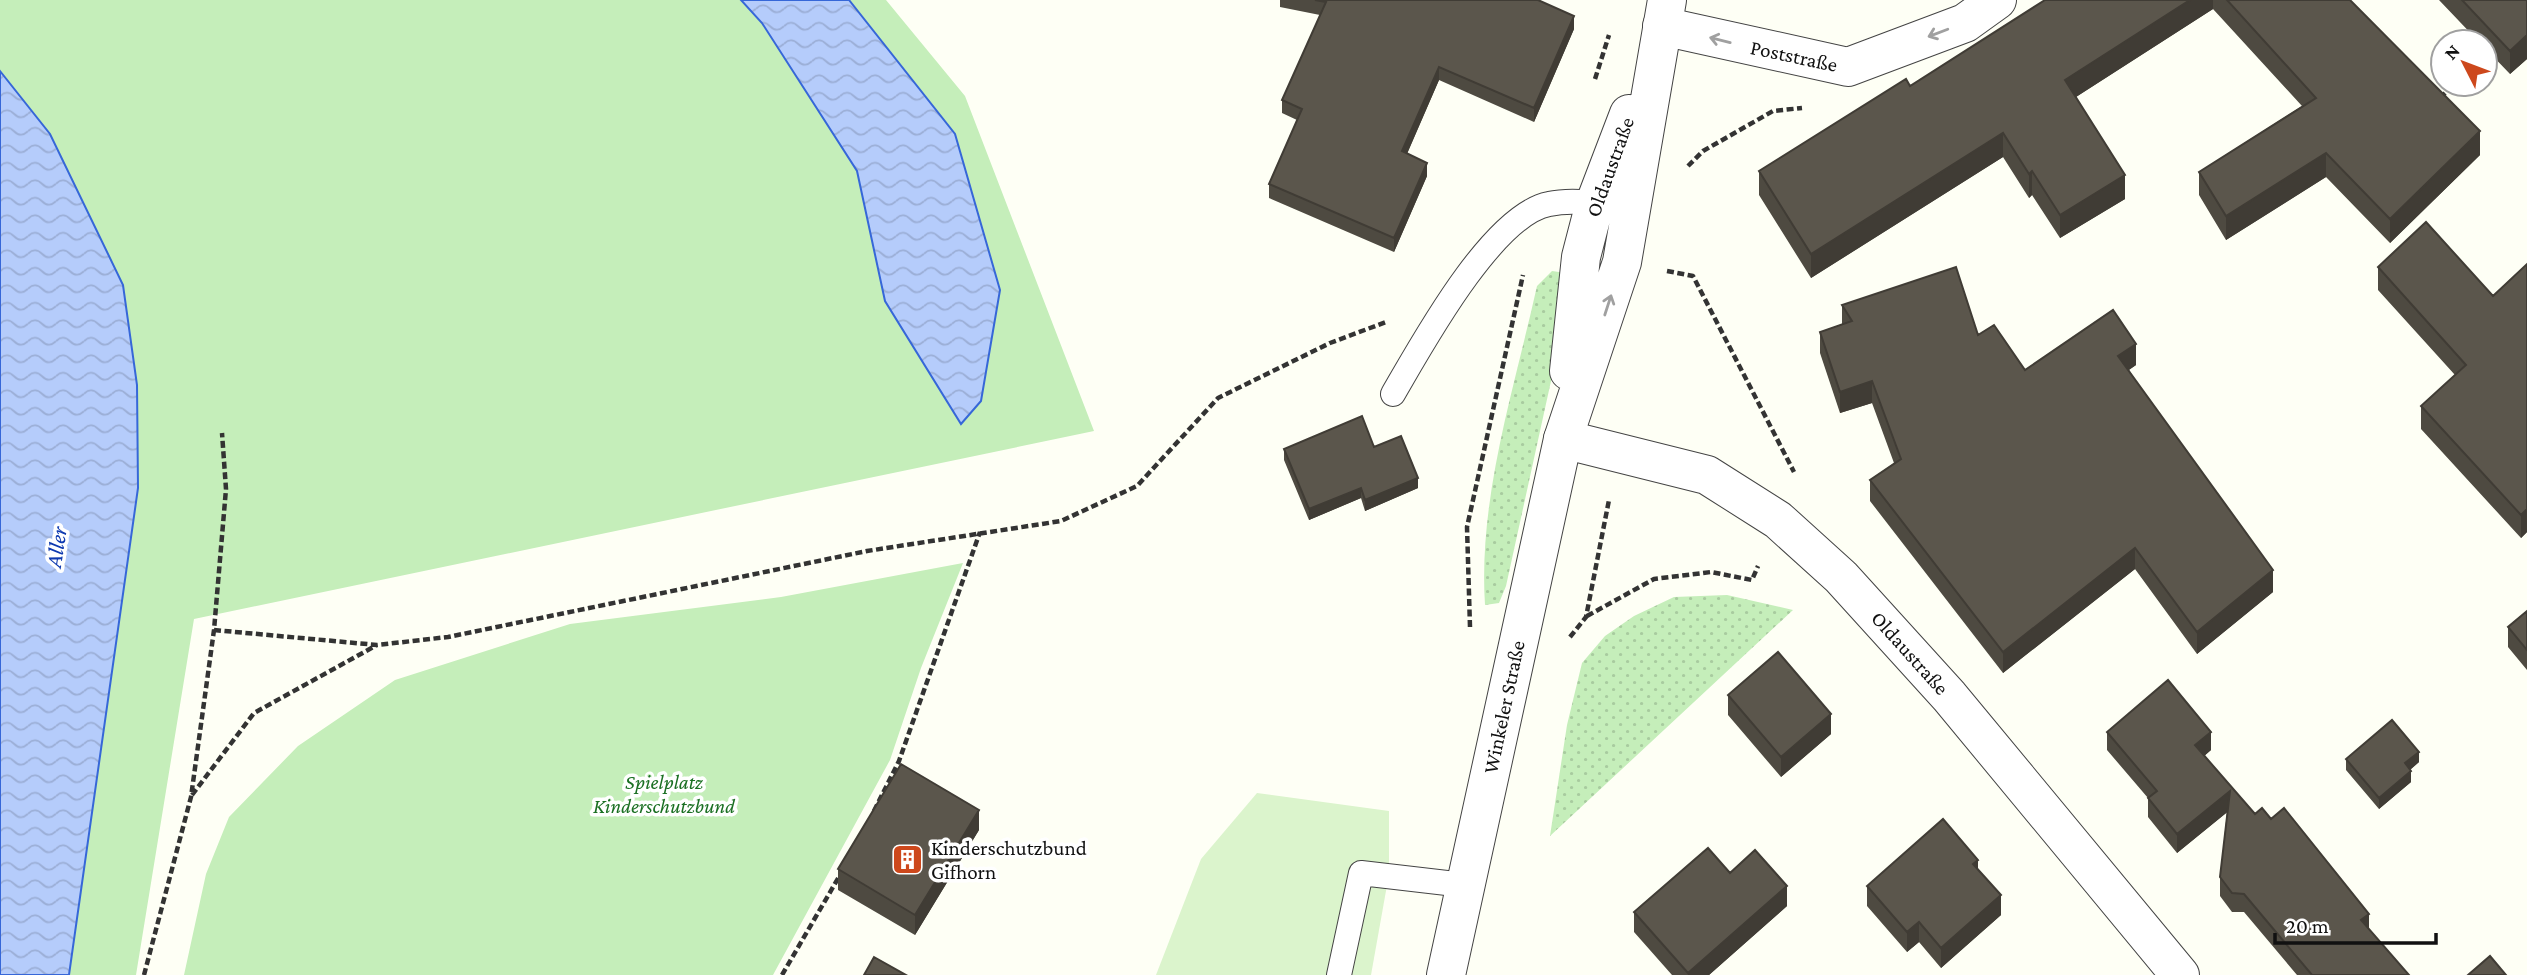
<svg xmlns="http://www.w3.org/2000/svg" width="2527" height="975" font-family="'Crimson Pro',serif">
<defs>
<pattern id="grass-dots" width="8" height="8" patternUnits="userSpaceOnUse" patternTransform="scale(1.75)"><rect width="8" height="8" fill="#c5eeba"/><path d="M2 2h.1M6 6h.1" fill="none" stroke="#a8cb9f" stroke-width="1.8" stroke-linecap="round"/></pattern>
<pattern id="water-waves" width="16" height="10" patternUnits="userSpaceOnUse" patternTransform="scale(1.75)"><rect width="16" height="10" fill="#b5ccfb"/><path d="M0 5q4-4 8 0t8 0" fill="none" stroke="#9baed6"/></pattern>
</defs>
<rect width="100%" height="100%" fill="#fefff5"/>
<!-- grass -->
<path fill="url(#grass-dots)" d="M1552 271 1566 273 1571 290 1506 586 1499 603 1485 605C1478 498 1514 390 1537 286Z
M1727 595 1793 610 1550 836 1567 725 1582 663 1605 636 1634 616 1674 597Z"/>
<!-- park -->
<path fill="#c5eeba" d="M0 0H886L965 96 1094 431 194 619 136 975H0Z
M963 563 921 668 890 760 773 975H184L206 874 229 817 298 746 395 680 570 624 781 597Z"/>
<!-- pitch -->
<path fill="#dbf4cc" d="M1257 793 1389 811V874L1371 975H1156L1201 859Z"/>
<!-- water -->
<path fill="url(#water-waves)" stroke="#3667d8" stroke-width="2" d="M741 0H849L955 134 1000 290 981 401 961 424 885 301 857 171 762 23Z
M0 71 50 134 123 285 137 385 138 488 69 975H0Z"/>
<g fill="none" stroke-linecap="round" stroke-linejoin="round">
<defs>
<path id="service" d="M1393 394C1421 346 1492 215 1549 204 1567 200 1590 202 1608 205
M1339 975 1361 873 1464 885"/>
<path id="minor" d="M1662 26 1848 67 1965 23 1997 0
M1563 439 1707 475 1778 520 1841 577 1949 696 2180 975"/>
<path id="tertiary" d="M1569 371 1581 257 1595 203 1629 114
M1446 975 1563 439 1622 262 1667 0"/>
</defs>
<!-- service casing -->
<use href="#service" stroke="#444" stroke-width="26"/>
<!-- minor casing -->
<use href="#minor" stroke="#444" stroke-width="40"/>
<!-- tertiary casing -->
<use href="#tertiary" stroke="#444" stroke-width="40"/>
<!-- path -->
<path stroke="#333" stroke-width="4.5" stroke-dasharray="7 3.5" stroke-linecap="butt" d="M1595 79 1609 35
M2440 98 2455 84
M1688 166 1703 151 1773 111 1802 108
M1667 271 1693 276 1794 472
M1587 616 1654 579 1711 572 1752 580 1758 566
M1470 627 1467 527 1523 275
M214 630 377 645 448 637 867 551 1061 521 1137 486 1218 398 1330 343 1386 322
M1570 637 1586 617 1609 500
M192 795 254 713 377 645
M874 811 899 761 980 532
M144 975 191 797 214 630 226 489 222 433
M782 975 840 875"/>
<!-- service -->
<use href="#service" stroke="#fff" stroke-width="24"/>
<!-- minor -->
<use href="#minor" stroke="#fff" stroke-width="38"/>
<!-- tertiary -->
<use href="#tertiary" stroke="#fff" stroke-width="38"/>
</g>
<!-- wall -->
<path fill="#4e4a41" d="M1280 0H1538L1574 29 1534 122 1439 80 1407 154 1427 176 1394 252 1269 198V184L1297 120 1282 113V100L1320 15 1280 7Z
M2045 0H2350L2480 155 2390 243 2326 177 2226 240 2199 195V172L2302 106 2213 9 2076 97 2125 199 2060 238 2032 195 2029 198 2003 157 1811 278 1759 195V171L1910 86Z
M2439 0H2527V59L2510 74 2485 48V42H2479Z
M2527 264V532L2521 538 2421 429V406L2455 375 2378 290V267L2493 296Z
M1842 305 1978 335 2025 370 2136 365 2129 370 2273 592 2197 654 2135 569 2003 673 1870 501V480L1894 463 1872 403 1840 413 1820 353V332L1842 324Z
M1374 447 1418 488 1365 511 1361 498 1309 520 1284 460V449Z
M2527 611V670L2508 647V627Z
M1728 695 1831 734 1781 777 1728 715Z
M2107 732 2211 750 2204 756 2255 814 2271 819 2409 975H2297L2244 912H2232L2220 896V877L2227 812 2177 853 2148 817V798L2107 750Z
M2346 759 2419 762 2410 770 2411 782 2379 809 2346 770Z
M979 830 915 935 838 890V869Z
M1978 870 2001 915 1941 968 1919 942 1907 952 1867 906V886Z
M1730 873 1787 906 1709 975H1672L1634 932V912Z"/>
<!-- shaded-wall -->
<path fill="#403c35" d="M2190 0H2213V9L2065 104V80Z
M1574 16V29L1534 122V108Z
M2527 35V59L2510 74V51Z
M1439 67V80L1402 165V151Z
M2480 131V155L2390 243V219Z
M2003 133V157L1811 278V254Z
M2326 153V177L2226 240V216Z
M1427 163V176L1394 252V238Z
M2032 171V195L2029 198V174Z
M2125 175V199L2060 238V215Z
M2136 344V365L2118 377V356Z
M1872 381V403L1840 413V392Z
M1418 478V488L1365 511V500Z
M1361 488V498L1309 520V509Z
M2527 509V532L2521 538V515Z
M2135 548V569L2003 673V652Z
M2273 570V592L2197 654V632Z
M1831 714V734L1781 777V757Z
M2211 732V750L2195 764V745Z
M2419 752V762L2405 774V763Z
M2411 771V782L2379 809V798Z
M2230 791V810L2177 853V834Z
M979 810V830L915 935V915Z
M1978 860V880L1973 864Z
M1787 886V906L1709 975H1688V973Z
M2001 895V915L1941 968V948Z
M2369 914V932L2361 920Z
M1919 922V942L1907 952V932Z"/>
<!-- building -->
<path fill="#5b564c" stroke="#403c35" stroke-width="2" d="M1315 0H1538L1574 16 1534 108 1439 67 1402 151 1427 163 1394 238 1269 184 1302 109 1282 100 1326 2Z
M2045 0H2190L2065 80 2125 175 2060 215 2032 171 2029 174 2003 133 1811 254 1759 171 1906 79 1910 86Z
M2227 0H2350L2480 131 2390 219 2326 153 2226 216 2199 172 2316 98Z
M2462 0H2527V35L2510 51Z
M2426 222 2493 296 2527 264V509L2521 515 2421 406 2466 365 2378 267Z
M1956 267 1978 335 1994 325 2025 370 2113 310 2136 344 2118 356 2273 570 2197 632 2135 548 2003 652 1870 480 1901 459 1872 381 1840 392 1820 332 1852 321 1842 305Z
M1362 416 1374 447 1401 436 1418 478 1365 500 1361 488 1309 509 1284 449Z
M2527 611V650L2508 627Z
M1778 652 1831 714 1781 757 1728 695Z
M2168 680 2211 732 2195 745 2255 814 2262 808 2271 819 2284 808 2369 914 2361 920 2409 975H2312L2244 894 2232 893 2220 877 2230 791 2177 834 2148 798 2157 791 2107 732Z
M2392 720 2419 752 2405 763 2411 771 2379 798 2346 759Z
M901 764 979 810 915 915 838 869Z
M1943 819 1978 860 1973 864 2001 895 1941 948 1919 922 1907 932 1867 886Z
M1708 848 1730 873 1755 850 1787 886 1688 973 1634 912Z
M2490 956 2506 975H2468Z
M874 957 906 975H864Z"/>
<!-- one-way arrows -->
<defs><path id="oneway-shaft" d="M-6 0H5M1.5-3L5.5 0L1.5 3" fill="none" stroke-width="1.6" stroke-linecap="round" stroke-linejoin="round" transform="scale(1.75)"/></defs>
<g stroke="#a0a0a0">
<use href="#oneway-shaft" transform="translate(1938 33) rotate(159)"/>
<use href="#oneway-shaft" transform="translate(1720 40) rotate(-166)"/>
<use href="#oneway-shaft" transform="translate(1608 305) rotate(-72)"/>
</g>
<!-- icons -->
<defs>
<symbol id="building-square" viewBox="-11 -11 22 22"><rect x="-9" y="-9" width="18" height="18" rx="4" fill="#cd481c" stroke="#fff"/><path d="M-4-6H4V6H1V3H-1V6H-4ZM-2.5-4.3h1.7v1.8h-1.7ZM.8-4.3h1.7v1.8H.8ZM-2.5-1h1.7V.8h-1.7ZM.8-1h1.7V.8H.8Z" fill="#fff"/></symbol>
</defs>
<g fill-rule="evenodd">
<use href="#building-square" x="890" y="842" width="35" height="35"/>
</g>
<g text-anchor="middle" stroke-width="7" stroke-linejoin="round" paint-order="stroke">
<!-- street labels -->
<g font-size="21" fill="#111" stroke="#fff">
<text transform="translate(1794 56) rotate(12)" y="7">Poststraße</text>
<text transform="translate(1610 167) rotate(-70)" y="7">Oldaustraße</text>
<text transform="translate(1910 653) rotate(48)" y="7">Oldaustraße</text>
<text transform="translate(1504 707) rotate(-78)" y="7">Winkeler Straße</text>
</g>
<!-- park labels -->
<g font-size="21" font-style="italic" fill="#1a6f22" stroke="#fff">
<text x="664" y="789">Spielplatz<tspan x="664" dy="24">Kinderschutzbund</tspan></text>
</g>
<!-- poi labels -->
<g font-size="21" fill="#111" stroke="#fff" text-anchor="start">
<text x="931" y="855">Kinderschutzbund<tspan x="931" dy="24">Gifhorn</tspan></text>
</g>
<!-- water labels -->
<g font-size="23" font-style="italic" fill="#0e39af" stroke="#fff">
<text transform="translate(56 547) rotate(-81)" y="8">Aller</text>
</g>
</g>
<!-- north arrow -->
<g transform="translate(2464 63) rotate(312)"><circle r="33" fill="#ffffff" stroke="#a0a0a0" stroke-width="2"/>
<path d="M0-5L12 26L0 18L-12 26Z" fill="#cd481c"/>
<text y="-10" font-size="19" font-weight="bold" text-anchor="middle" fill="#111111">N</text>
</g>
<!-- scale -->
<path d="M2275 933v10h161v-10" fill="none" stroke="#111111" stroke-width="3.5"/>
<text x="2286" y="933" font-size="21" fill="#111111" stroke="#ffffff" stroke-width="5" paint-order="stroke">20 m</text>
</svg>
